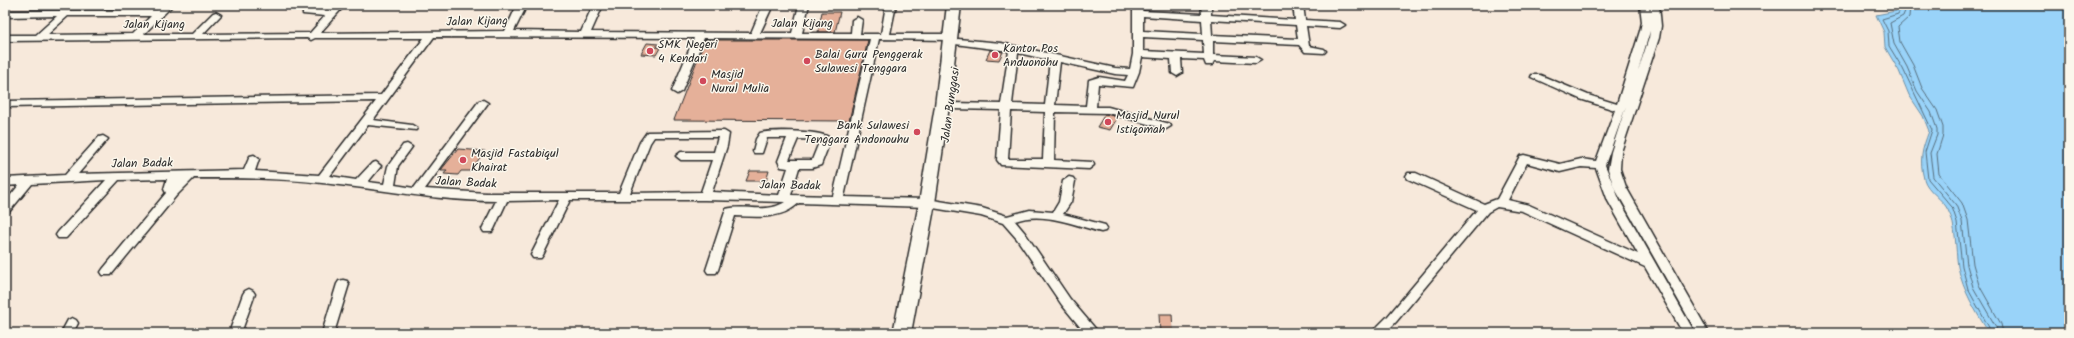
<svg xmlns="http://www.w3.org/2000/svg" width="2074" height="338" font-family="Kalam,sans-serif">
<rect width="100%" height="100%" fill="#f7e9db"/>
<filter id="ink" filterUnits="userSpaceOnUse"><feTurbulence type="fractalNoise" baseFrequency=".025" numOctaves="2"/><feDisplacementMap in="SourceGraphic" scale="8" xChannelSelector="R" yChannelSelector="G"/><feConvolveMatrix kernelMatrix="1 2 1 2 8 2 1 2 1" color-interpolation-filters="sRGB"/></filter>
<g filter="url(#ink)">
<!-- water -->
<path fill="#99d3f9" stroke="#6d90a7" d="M1891 5H2069V333H1989C1976 312 1963 291 1958 267 1955 248 1957 227 1948 210 1943 199 1927 191 1924 179 1919 159 1922 150 1929 131L1923 116 1909 95 1899 71 1885 47 1884 32 1876 15 1896 11Z"/>
<g fill="none" stroke-linecap="round" stroke-linejoin="round">
<!-- shore -->
<path stroke="#576e7d" stroke-width="1" d="M1896 5 1900 10 1898 14 1882 19 1888 31 1889 46 1903 69 1932 130 1925 152 1928 179 1952 207 1957 222 1962 266 1968 289 1992 333
M1903 5 1905 11 1903 16 1890 23 1894 44 1907 67 1917 91 1931 112 1937 129V135L1930 153 1933 177 1956 205 1962 221 1967 265 1973 287 1996 327 1997 333
M1910 5 1909 17 1898 27 1900 42 1913 65 1922 88 1937 110 1943 127V135L1937 154 1939 174 1962 203 1968 220 1973 264 1979 285 2001 324 2003 333"/>
</g>
<!-- building -->
<path fill="#e5b099" stroke="#2b2b2b" d="M822 12H840L835 32H818Z
M705 40H868L849 121 674 120Z
M647 43 658 44 656 47 660 48 656 55 641 54Z
M990 50 1003 52 999 60 986 59Z
M1105 114 1118 117 1110 130 1097 127Z
M458 149 485 151 470 171H461L458 175 444 174 447 170H441Z
M750 171H769L766 181H746Z
M1159 314H1172L1173 333H1160Z"/>
<g fill="none" stroke-linecap="round" stroke-linejoin="round">
<defs>
<path id="minor" d="M163 5H173L144 34H192L213 13 216 12 221 15 203 34 310 33 325 16 303 14V10H330L335 5H345L320 33 505 31 517 5H527L514 31 581 32 593 5H603L591 32 751 33 763 5H773L760 33H792L799 5H809L802 33H851L852 20 857 17 862 20 860 34H881L886 5H896L890 34H950L955 37 950 40 879 39 844 197 927 199 982 208 1007 216 1030 210 1053 212 1059 202 1063 181 1069 177 1073 178 1075 181 1071 202 1063 214 1105 225 1107 228 1105 231 1101 232C1074 225 1043 211 1015 221L1025 233 1070 299 1099 333H1085L1062 305 1017 239 1003 223 981 216 927 207 799 203C781 220 757 217 735 216L718 270 716 273H708L706 270 726 209C746 204 766 214 785 202L705 200H570L543 255 541 258H533L531 255 559 200 507 201 494 229 492 232H484L482 229 496 201C437 201 380 189 322 183 280 178 237 178 194 178L176 196 111 275H103L101 272 103 269 166 193 164 189 167 179 119 180 66 238H58L56 235 58 232 106 180 32 184 9 212 5 213V202L19 185 5 186V178L65 175 99 137 103 136 108 139 78 174 244 170 250 156 254 155 259 159 255 171 319 175 376 101 5 107V101L381 95 424 38H315L311 40 307 38 5 41V35H36L57 16 5 17V11L157 10ZM68 16H151L133 34 47 35ZM434 37 694 38 672 91 677 94 682 91 704 38 870 39 833 196 791 195 799 168H812L821 165 831 139C825 130 772 130 760 133L756 139 753 151 754 153H762L767 138H787L778 161 781 167 788 168 779 195 712 192 727 146 729 134 724 131 647 132 640 142 619 193H486L425 189 488 103 483 100 479 101 414 188 395 185 398 166 412 147 407 144 403 145 388 166 384 184 368 182 381 166 376 162 372 163 356 180 330 176 368 125 416 130 417 128 412 125 373 120ZM654 137H718L714 152H681L676 156 681 160H712L701 192 630 193 650 143ZM798 139 820 140 812 160H789Z
M1133 5H1143V11L1202 14 1201 5H1211V15L1295 20 1293 5H1303L1305 20 1340 22 1345 25 1340 28 1306 26 1309 46 1324 49 1326 51 1324 53 1305 52 1299 45 1213 41V55L1256 57 1261 60 1256 63 1214 61 1212 65H1206L1204 60 1181 59 1182 73 1177 76 1172 73 1171 59 1142 57 1139 72 1133 87 1098 84 1096 107H1108L1170 124 1171 126 1166 129 1108 113 1055 112 1054 160 1093 162 1094 165 1089 169 1001 165 997 160 1001 110 951 109 946 106 951 103 1001 104 1009 51 955 44 953 42 955 40 958 39 1001 43 1115 68 1130 69 1133 54ZM1143 16 1202 20 1203 34 1143 31ZM1211 20 1296 25 1298 39 1212 35ZM1143 37 1203 40 1204 54 1143 51ZM1018 53 1050 60 1045 105 1012 104ZM1060 62 1115 74 1128 75 1125 81 1099 77 1089 80 1086 106 1055 105ZM1011 111 1045 112 1043 159H1008Z
M1640 5H1659L1661 26 1659 38 1621 152 1620 169 1626 187 1709 333H1697L1614 187 1608 169 1611 152 1626 106 1605 165 1620 201 1695 333H1683L1645 267 1522 211 1497 207 1488 212 1396 322 1385 333H1371L1388 316 1477 210 1408 179 1406 176 1408 173H1416L1484 204 1497 199 1520 156 1524 155 1560 164 1581 159 1596 161 1615 110 1580 99 1531 77 1532 75H1540L1588 95 1617 104 1640 31 1642 22ZM1651 24 1649 38 1638 71 1650 31ZM1527 163 1560 172 1581 167 1596 168 1608 201 1638 254 1529 205 1508 200Z
M343 280 347 281 349 284 334 333H322L337 284 339 281Z
M249 289 253 291 255 294 241 333H229L243 294 245 291Z
M72 318 76 320 78 323 73 333H61L68 320Z"/>
<path id="highway" d="M947 5H961L949 106 935 203 911 333H893L919 203 935 106Z"/>
</defs>
<!-- minor casing -->
<use href="#minor" stroke="#2b2b2b" stroke-width="3"/>
<!-- highway casing -->
<use href="#highway" stroke="#2b2b2b" stroke-width="3"/>
<!-- minor -->
<use href="#minor" fill="#fbf7ec" fill-rule="evenodd"/>
<!-- highway -->
<use href="#highway" fill="#fbf7ec" fill-rule="evenodd"/>
</g>
</g>
<!-- markers -->
<g fill="#d1495b" stroke="#fbf7ec" stroke-width="1.5">
<circle cx="650" cy="51" r="4"/>
<circle cx="995" cy="55" r="4"/>
<circle cx="807" cy="61" r="4"/>
<circle cx="703" cy="81" r="4"/>
<circle cx="1108" cy="122" r="4"/>
<circle cx="917" cy="132" r="4"/>
<circle cx="463" cy="160" r="4"/>
</g>
<g text-anchor="middle" stroke-width="3" stroke-linejoin="round" paint-order="stroke">
<!-- street labels -->
<g font-size="12" fill="#2b2b2b" stroke="#fbf7ec">
<text transform="translate(477 21) rotate(-1)" y="4">Jalan Kijang</text>
<text x="802" y="27">Jalan Kijang</text>
<text x="154" y="28">Jalan Kijang</text>
<text transform="translate(950 105) rotate(-82)" y="4">Jalan Bunggasi</text>
<text transform="translate(142 163) rotate(-1)" y="4">Jalan Badak</text>
<text transform="translate(466 182) rotate(3)" y="4">Jalan Badak</text>
<text transform="translate(790 185) rotate(1)" y="4">Jalan Badak</text>
</g>
<!-- poi labels -->
<g font-size="12" fill="#2b2b2b" stroke="#fbf7ec" text-anchor="start">
<text x="658" y="48">SMK Negeri<tspan x="658" dy="14">4 Kendari</tspan></text>
<text x="1003" y="52">Kantor Pos<tspan x="1003" dy="14">Anduonohu</tspan></text>
<text x="815" y="58">Balai Guru Penggerak<tspan x="815" dy="14">Sulawesi Tenggara</tspan></text>
<text x="711" y="78">Masjid<tspan x="711" dy="14">Nurul Mulia</tspan></text>
<text x="1116" y="119">Masjid Nurul<tspan x="1116" dy="14">Istiqomah</tspan></text>
<text x="909" y="129" text-anchor="end">Bank Sulawesi<tspan x="909" dy="14">Tenggara Andonouhu</tspan></text>
<text x="471" y="157">Masjid Fastabiqul<tspan x="471" dy="14">Khairat</tspan></text>
</g>
</g>
<!-- margin -->
<rect width="2074" height="338" fill="none" stroke="#fbf7ec" stroke-width="20"/>
<rect x="10" y="10" width="2054" height="318" fill="none" stroke="#2b2b2b" stroke-width="1.5" filter="url(#ink)"/>
</svg>
